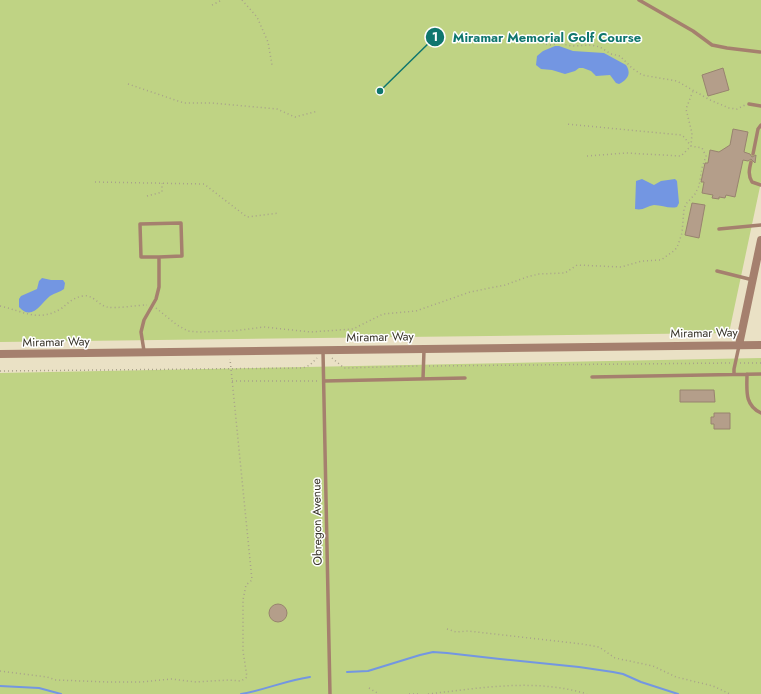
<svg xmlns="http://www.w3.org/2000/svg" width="761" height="694" font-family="Jost,sans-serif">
<rect width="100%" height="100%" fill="#eae1c5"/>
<!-- green -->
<path fill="#bfd384" d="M0 0H761V182L729 333 0 342Z
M761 358V694H0V373Z"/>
<!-- water -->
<path fill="#7396e2" d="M555 46H559L573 51 604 53 626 65C632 74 627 80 619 84L616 83 610 75 596 76 591 71 583 68H579L575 71 565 74 552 70 541 69 536 65 537 56 543 51Z
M642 179 654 185 661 181 675 179 677 181 679 203 677 207C669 209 662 205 654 205 647 206 643 211 635 209L636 181Z
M42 278 51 280H63L65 283 64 289C60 292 55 293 50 296 41 303 32 322 19 307V299L21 296 37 289 39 281Z"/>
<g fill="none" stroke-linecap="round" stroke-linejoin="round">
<!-- stream -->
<path stroke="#7396e2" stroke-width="2" d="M347 672 368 671 420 655 433 652 447 653 500 659 579 667 613 672 623 674 641 682 678 694
M0 686 39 688 61 694
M241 694C265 690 287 680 310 677"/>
</g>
<!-- building -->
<path fill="#b49e8a" stroke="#98836f" d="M723 68 729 90 708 96 702 75Z
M733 129 748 132 744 152 750 154 752 157 756 155 755 163 751 159 748 161 743 160 735 197 726 195 725 198 719 197V199L712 198 713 195 702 193 704 182H701L705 163H708L710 150 719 152 730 145Z
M692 203 705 205 699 238 685 235Z
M680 390H714L715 402H680Z
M714 413H730V429H714V424H711V417H714Z
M269 613a9 9 0 1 1 18 0a9 9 0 1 1-18 0Z"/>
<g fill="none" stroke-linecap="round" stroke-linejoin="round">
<!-- path -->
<path stroke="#a8a18b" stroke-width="1.5" stroke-dasharray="1 3" stroke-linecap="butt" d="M242 0 257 17 268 42 272 65
M212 5 222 0
M546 44 550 45 559 43 571 46 591 45 600 47 611 54 620 56 632 68 642 75 677 81 710 100 729 108 737 109 745 105
M128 84 184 103H212L277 109 295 117 318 111
M587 156 626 153 681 156 691 146 692 133 686 109 693 91
M95 182 204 184 247 217 279 213
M147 196 162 192V183
M0 306C23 311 39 323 62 308 68 303 74 297 83 296 93 294 98 305 107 307 117 309 136 305 147 305
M156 308 177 325 188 331 198 332 233 331 264 327 311 332 353 329 383 314 416 311 470 292 505 285 527 277 539 274 565 273 577 265 621 267 642 261 661 260 675 250 678 245 682 233 684 209 686 204 695 194 699 186 702 168 706 156 702 148 691 146 684 137 681 135 566 124
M332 358 344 368 419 366
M740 363H761
M429 366 731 363
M0 371 303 368 310 365 317 358
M232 381H318
M447 629 456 632 468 631 582 644 599 647 615 658 653 666 676 677 713 686 730 694
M0 671 47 677 56 680 108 682H141L171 679 196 682 229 680 241 681 247 677 243 651V600L246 585 252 580 230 359
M369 688 379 694
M409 694H418
M428 694C481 688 535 678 587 694"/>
<!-- service -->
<path stroke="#a5806e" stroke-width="3.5" d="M639 0 693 31 712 45 727 48 760 52
M749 104 761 106
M753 154 758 129 761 125
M751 162C749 170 748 175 752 182L761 185
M719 229 761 225
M717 271 753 280
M144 351 141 332 144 320 156 299 159 287V257L182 256 181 223 140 224 141 257H159
M323 351 330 694
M734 374V369L739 346
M747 374C747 390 744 405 761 413
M592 377 761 374
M423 379 424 350
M324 381 465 378"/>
<!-- tertiary -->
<path stroke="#a5806e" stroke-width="8" d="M739 345 761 240
M0 354 761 345"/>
</g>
<g text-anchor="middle" stroke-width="3" stroke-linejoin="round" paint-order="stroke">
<!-- street labels -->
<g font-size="12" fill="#373328" stroke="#fff">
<text transform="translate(704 333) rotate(-1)" y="4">Miramar Way</text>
<text transform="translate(380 337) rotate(-1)" y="4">Miramar Way</text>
<text transform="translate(56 342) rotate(-1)" y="4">Miramar Way</text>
<text transform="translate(317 522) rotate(-91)" y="4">Obregon Avenue</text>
</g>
</g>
<!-- callouts -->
<path fill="none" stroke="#0f766e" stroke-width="1.5" d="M380 91L435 37"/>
<g fill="#0f766e" stroke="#fff" stroke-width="1.5">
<circle cx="380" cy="91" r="4"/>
<circle cx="435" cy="37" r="10"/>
</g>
<g font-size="12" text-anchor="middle" font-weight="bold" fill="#fff">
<text x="435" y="41">1</text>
</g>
<g font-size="13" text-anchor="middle" font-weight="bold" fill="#0f766e" stroke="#fff" stroke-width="3" stroke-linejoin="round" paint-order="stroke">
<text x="547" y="42">Miramar Memorial Golf Course</text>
</g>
</svg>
